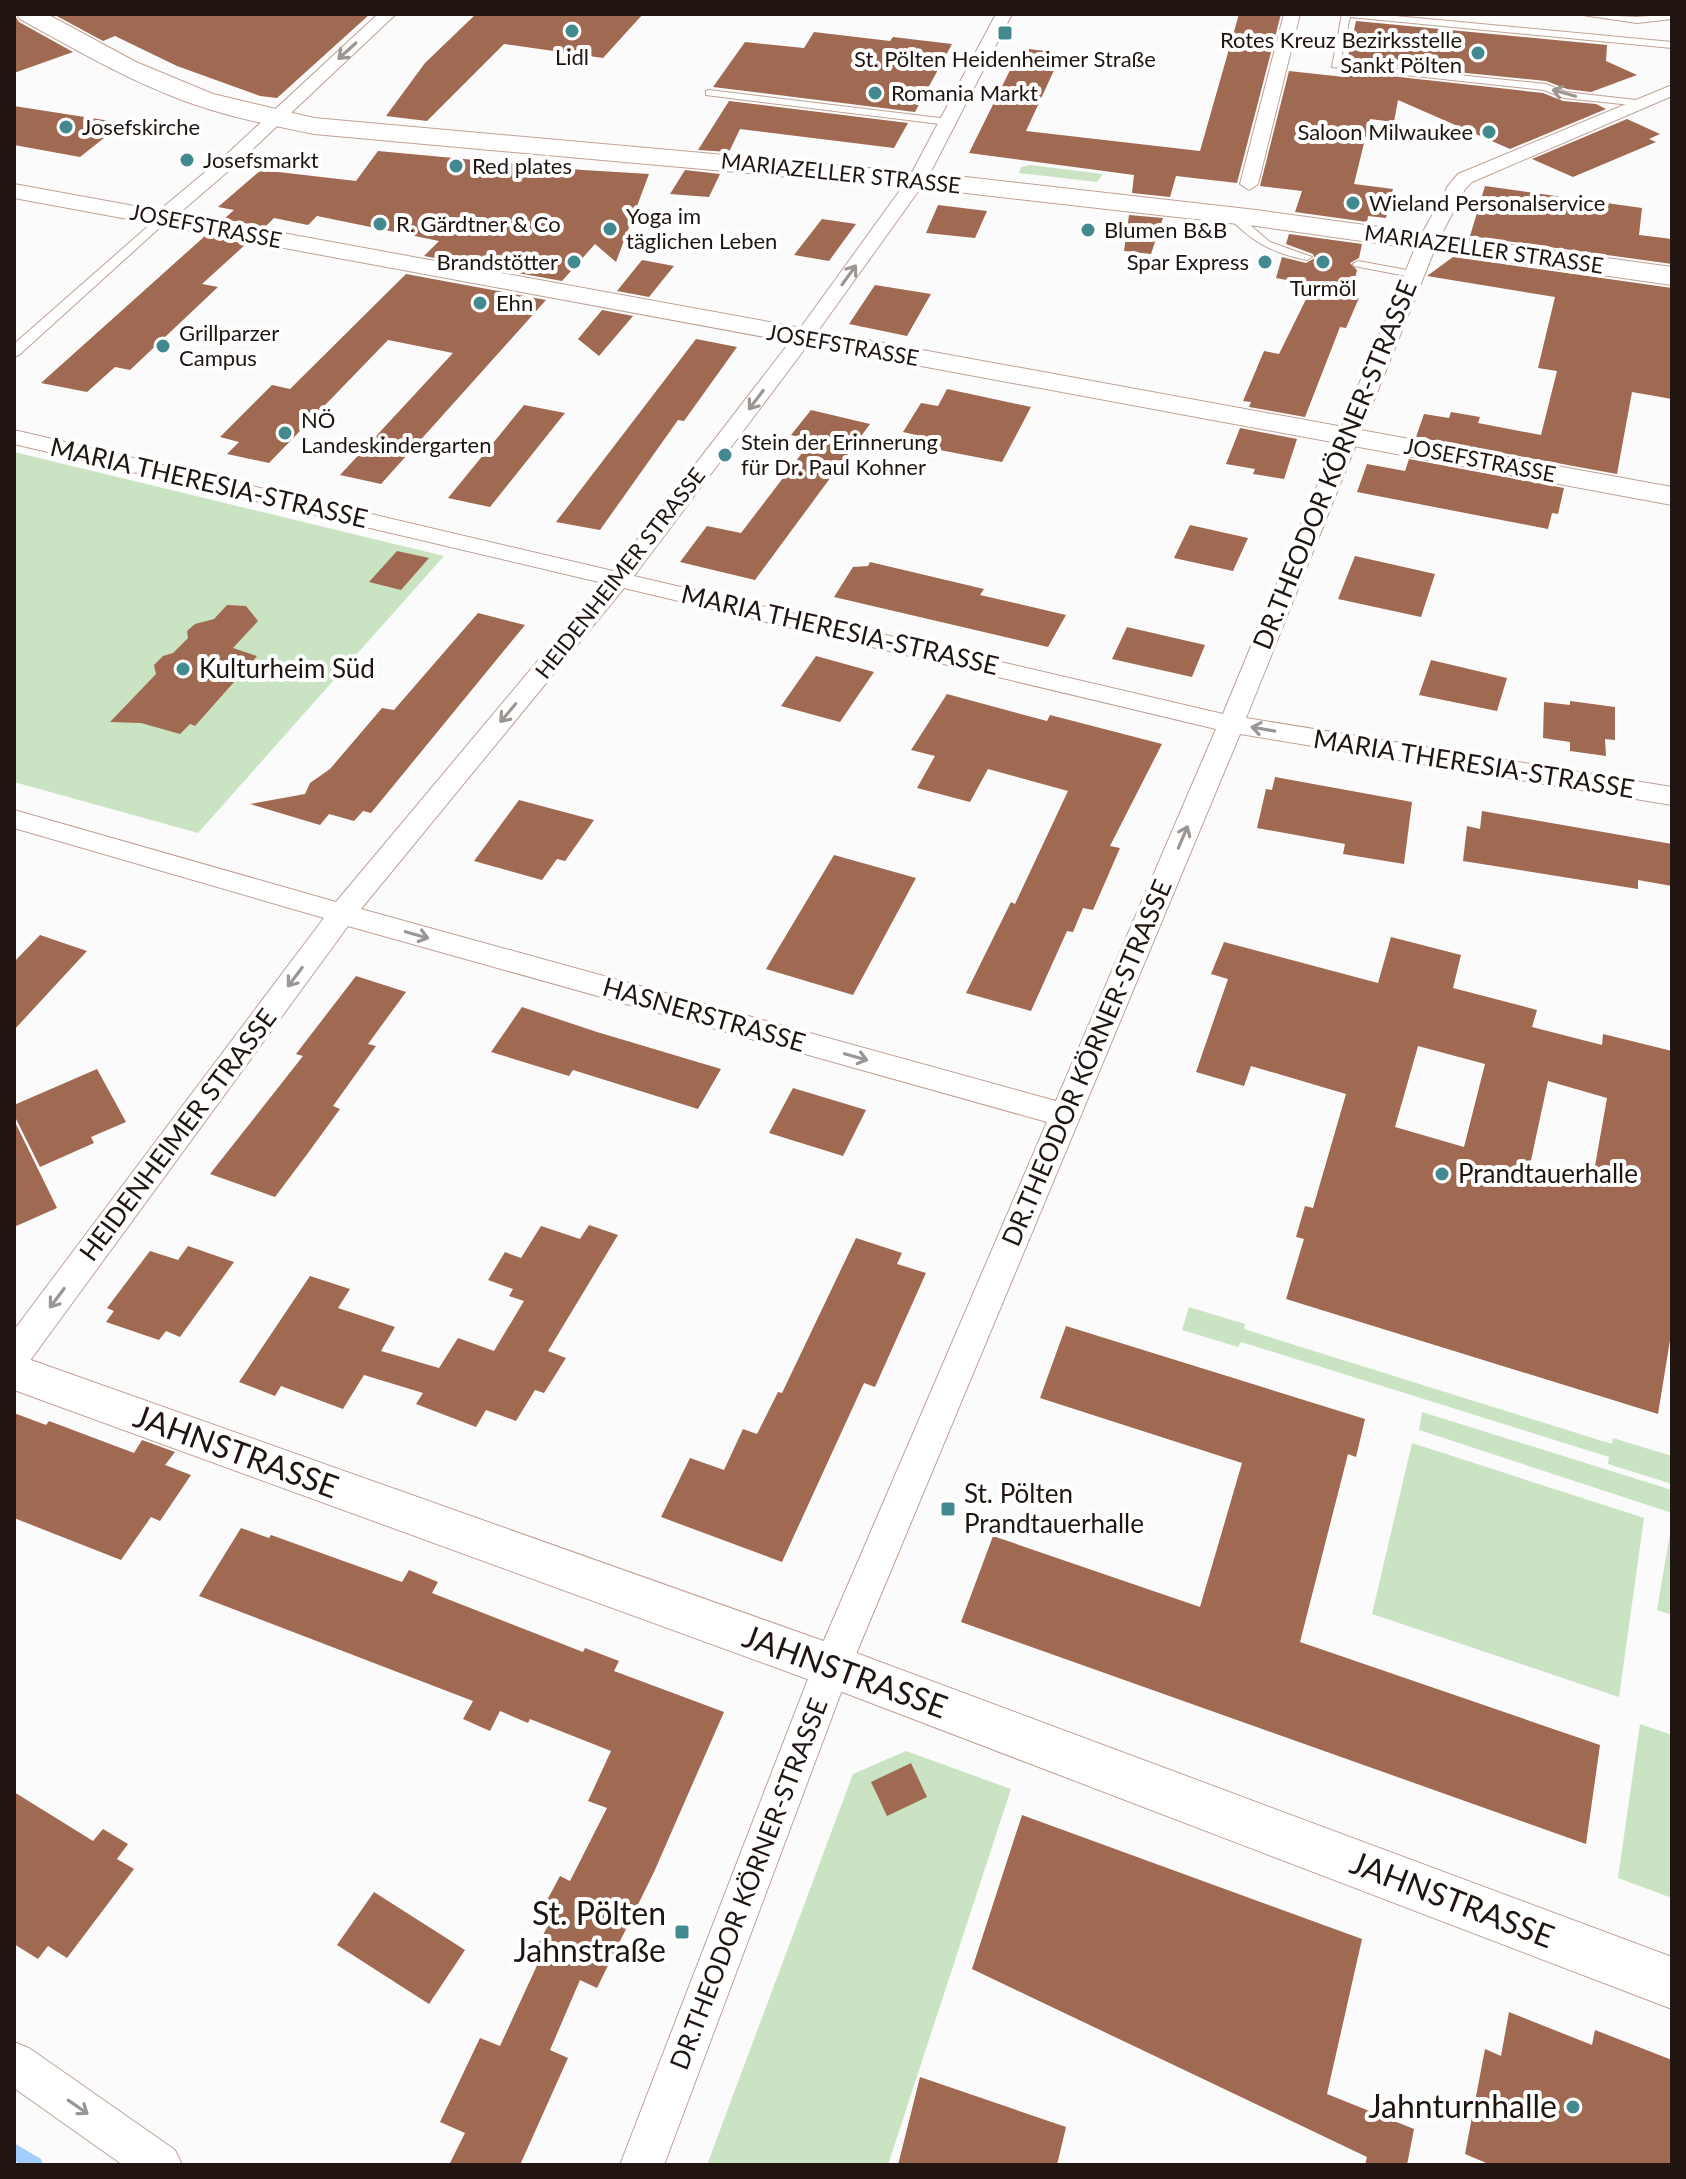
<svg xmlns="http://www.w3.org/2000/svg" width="1686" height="2179" font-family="Lato,sans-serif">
<rect width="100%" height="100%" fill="#fbfbfb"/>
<!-- green -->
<path fill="#cae4c3" d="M1030 165 1103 174 1097 182 1019 173 1021 167Z
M14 452 444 556 198 833 14 782Z
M1189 1307 1245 1324 1244 1329 1612 1444 1613 1438 1672 1456V1484L1608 1464 1609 1457 1241 1342 1238 1347 1182 1330Z
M1422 1412 1672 1490V1513L1419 1430Z
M1412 1443 1644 1518 1619 1697 1372 1614Z
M1671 1527 1672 1528V1615L1657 1610Z
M1640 1724 1672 1735V1898L1618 1878Z
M906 1751 1011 1789 888 2165H707L853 1774Z"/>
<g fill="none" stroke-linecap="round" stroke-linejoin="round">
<!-- stream -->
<path fill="#a3cdfc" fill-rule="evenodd" d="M14 2143 41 2159 43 2165H21L14 2160Z"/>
</g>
<!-- building -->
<path fill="#a06951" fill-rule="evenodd" d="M14 14 19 22 73 52 14 73Z
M53 14H370L277 98 260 96 177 66 115 36 103 41Z
M476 14H643L603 58 504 44 427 121 386 116 425 63Z
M1239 14H1281L1237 183 1176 176 1170 197 1132 193 1134 175 969 153 1021 48 1062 53 1026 131 1200 151Z
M1356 21 1607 45 1606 61 1637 75 1591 92 1567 89 1546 81 1347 61Z
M814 32 890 41 893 37 952 44 915 112 713 87 745 42 804 48Z
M1289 71 1344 77 1345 71 1543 93 1563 101 1596 104 1606 109 1510 149 1398 100 1394 122 1370 119 1354 184 1393 189 1386 218 1368 216 1367 222 1295 212 1302 191 1260 186Z
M729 101 908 123 894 148 740 129 729 152 698 150Z
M14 106 123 123 80 157 14 145Z
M1627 119 1660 134 1649 139 1656 142 1573 177 1532 159Z
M378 151 583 170 649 174 616 262 595 244 562 281 424 256 439 241 317 216 308 225 274 218 265 227 224 219 234 210 218 207 261 170 356 181Z
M685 170 720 174 709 197 670 194Z
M1485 186 1642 208 1639 235 1672 239V264L1470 236Z
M938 205 987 211 975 238 926 233Z
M1129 215 1163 218 1151 254 1124 251Z
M822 219 856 224 829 261 794 255Z
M1289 234 1362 244 1359 258 1350 263 1357 270 1351 297 1359 298 1346 328 1340 327 1305 417 1249 407 1251 402 1243 401 1264 351 1279 354 1313 285 1276 278 1282 257 1306 263 1315 258 1313 254 1286 244Z
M205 236 246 244 202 284 218 287 130 370 115 367 87 392 41 383Z
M1453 257 1672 288V399L1632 392 1617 474 1416 437 1424 414 1449 418 1451 412 1480 417 1478 423 1541 435 1557 371 1538 368 1555 297 1427 276Z
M642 260 674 266 649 297 617 291Z
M406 274 546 300 381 484 340 475 453 353 388 340 269 463 227 454 239 442 220 437 272 385 290 389Z
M875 285 931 294 907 336 849 324Z
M602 310 633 316 599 356 578 339Z
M696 339 737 347 684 421 678 420 600 530 556 522Z
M947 389 1031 407 1002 462 924 447 930 438 903 432 921 403 938 406Z
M524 405 565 413 490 507 448 498Z
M811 410 870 424 755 580 680 562 707 526 741 533 812 440 791 435Z
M1240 428 1297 439 1284 479 1253 474 1255 469 1226 464Z
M1409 459 1564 488 1558 514 1552 513 1548 529 1357 492 1367 464 1405 471Z
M1190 525 1248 538 1233 571 1174 558Z
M397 551 429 558 401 590 369 582Z
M1355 556 1435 574 1421 617 1338 599Z
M870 562 984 589 980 595 1066 615 1048 647 834 597 853 567 868 566Z
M227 605 246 606 258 621 233 648 257 656 195 726 190 724 180 734 141 723 110 722 156 674 154 665 163 656 173 653 188 638 187 631 195 624 214 619Z
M478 613 525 625 371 813 363 811 354 821 329 814 320 825 250 804 305 794 310 783 330 769 382 708 394 710Z
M1127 627 1205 645 1192 677 1112 659Z
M816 656 874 672 840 722 781 706Z
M1431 660 1507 678 1497 711 1419 695Z
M947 694 1047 721 1050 715 1162 744 1110 846 1120 848 1093 910 1083 908 1073 932 1067 931 1031 1011 966 993 1011 902 1015 904 1068 791 988 769 970 802 917 788 935 756 911 750Z
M1570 701 1615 707V740L1605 739 1606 756 1570 751V742L1543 738 1544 702 1570 705Z
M1275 777 1412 802 1404 864 1343 854 1345 844 1257 828 1266 789 1272 790Z
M519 800 594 820 565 861 557 859 542 880 474 861Z
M1482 811 1672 844V886L1638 880V889L1463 861 1467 826 1480 829Z
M834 855 916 878 853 995 766 969Z
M40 935 87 951 14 1030V962Z
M1391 937 1461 955 1453 988 1537 1010 1532 1027 1602 1045 1603 1034 1672 1051V1328L1658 1414 1286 1299 1304 1239 1296 1237 1305 1206 1313 1208 1346 1094 1251 1066 1244 1086 1196 1072 1228 979 1211 974 1224 942 1378 983ZM1418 1046 1485 1064 1464 1147 1395 1127ZM1548 1081 1607 1098 1592 1183 1530 1165Z
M356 976 406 992 368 1044 376 1046 333 1106 340 1109 308 1153 275 1197 210 1174 303 1056 296 1054Z
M522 1007 597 1032 721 1069 698 1109 573 1070 569 1076 491 1052Z
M97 1069 126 1122 91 1137 94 1143 40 1167 14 1115V1105Z
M793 1088 866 1110 843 1156 769 1133Z
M14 1120 57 1208 14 1227Z
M589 1225 618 1235 548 1351 566 1358 544 1393 535 1390 516 1421 486 1410 476 1427 416 1404 423 1393 364 1375 343 1409 281 1386 275 1396 239 1382 310 1276 350 1289 338 1308 395 1327 381 1351 439 1368 458 1338 494 1351 524 1301 509 1296 513 1289 488 1280 505 1252 521 1258 541 1226 580 1239Z
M856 1238 902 1253 897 1264 926 1273 875 1387 864 1383 782 1562 661 1517 690 1458 724 1470 743 1429 757 1434 778 1392 782 1393Z
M188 1246 234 1262 180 1337 166 1331 159 1340 106 1322 114 1311 107 1308 150 1251 178 1260Z
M1066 1326 1365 1419 1356 1457 1348 1454 1300 1642 1600 1745 1586 1844 961 1622 993 1536 1200 1607 1242 1463 1040 1398Z
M14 1413 46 1425 49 1421 134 1453 142 1440 175 1452 165 1465 191 1475 160 1521 151 1517 121 1560 14 1518Z
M241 1528 269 1538 271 1535 402 1582 409 1570 438 1582 432 1593 583 1652 585 1648 619 1661 614 1671 724 1712 654 1872 597 1988 580 1980 550 2050 568 2058 520 2165H449L465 2133 440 2122 480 2038 500 2046 539 1961 531 1957 556 1911 544 1906 560 1876 570 1881 607 1808 588 1801 611 1751 530 1719 528 1723 500 1711 490 1731 463 1719 473 1701 199 1596Z
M911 1763 927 1797 887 1816 871 1782Z
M14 1792 93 1841 103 1829 128 1844 117 1859 134 1869 67 1958 48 1946 38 1959 14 1944Z
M1022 1815 1362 1939 1327 2094 1414 2129 1407 2165H1365L1367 2157 972 1969Z
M374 1892 465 1950 429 2004 337 1945Z
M1509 2012 1592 2045 1595 2030 1672 2060V2165H1491L1465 2154 1485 2049 1501 2056Z
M920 2077 1066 2127 1057 2165H898Z"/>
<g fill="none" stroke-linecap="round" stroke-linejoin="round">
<defs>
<path id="service" d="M1342 14H1374L1672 42V48L1350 17 1340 63 1546 84 1566 92 1644 101V105L1641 106 1564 98 1544 90 1332 67Z
M1576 14 1637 17 1672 14V19L1637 23Z
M709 90 948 119 953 122 948 125 706 95V91Z
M234 154 267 162 262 165 231 159V155Z
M1229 214H1237L1270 242 1312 257 1307 260C1274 254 1250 241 1228 216Z
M1358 261 1412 271 1417 274 1412 277 1354 266 1353 264Z"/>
<path id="pedestrian" d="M162 214 167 215V221L19 355 14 357V344Z"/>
<path id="minor" d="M378 14H396L240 161 169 222H155L153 218 155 214 228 153Z
M996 14H1012L927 179 810 342 634 576 1223 714 1418 241 1448 186 1458 174 1672 85V96L1472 182 1465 189 1438 241 1246 718 1672 787V805L1240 734 851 1666 664 2165H620L813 1666 1047 1122 348 926 26 1366 14 1370V1330L324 918 14 828V810L336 902 603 583 14 444V430L613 571 796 334 909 178ZM624 588 1216 729 1056 1101 361 909Z
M1284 14H1300L1258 184 1249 190 1240 184Z
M14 2042 29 2048 175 2150 182 2165H123L14 2088Z"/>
<path id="tertiary" d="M14 184 1672 487V505L14 198Z
M14 1354 832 1644 1672 1957V2009L832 1688 14 1390Z"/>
<path id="primary" d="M17 14H47L136 62 213 94 314 118 957 176 1256 210 1672 267V285L1256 226 957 192 314 134C269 125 224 116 182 100 125 79 73 48 20 19Z"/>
</defs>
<!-- service casing -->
<use href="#service" stroke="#c1a194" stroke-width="2"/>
<!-- pedestrian casing -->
<use href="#pedestrian" stroke="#c1a194" stroke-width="2"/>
<!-- minor casing -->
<use href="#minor" stroke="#c1a194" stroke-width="2"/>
<!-- tertiary casing -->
<use href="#tertiary" stroke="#c1a194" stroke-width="2"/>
<!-- primary casing -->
<use href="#primary" stroke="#c1a194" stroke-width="2"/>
<!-- service -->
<use href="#service" fill="#fff" fill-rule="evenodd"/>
<!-- pedestrian -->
<use href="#pedestrian" fill="#fff" fill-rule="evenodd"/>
<!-- minor -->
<use href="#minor" fill="#fff" fill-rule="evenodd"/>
<!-- tertiary -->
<use href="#tertiary" fill="#fff" fill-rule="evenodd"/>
<!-- primary -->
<use href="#primary" fill="#fff" fill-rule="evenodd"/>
</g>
<!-- one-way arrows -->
<defs><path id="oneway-shaft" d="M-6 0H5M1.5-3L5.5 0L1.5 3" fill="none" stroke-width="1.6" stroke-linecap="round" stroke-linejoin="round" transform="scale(2)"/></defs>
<g stroke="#9b9693">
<use href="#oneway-shaft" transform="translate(347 51) rotate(138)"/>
<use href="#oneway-shaft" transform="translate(1564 93) rotate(-164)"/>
<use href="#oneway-shaft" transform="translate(849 275) rotate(-54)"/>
<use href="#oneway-shaft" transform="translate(756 400) rotate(127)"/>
<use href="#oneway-shaft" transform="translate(508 713) rotate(130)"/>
<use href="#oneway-shaft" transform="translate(1263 729) rotate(-170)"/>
<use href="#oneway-shaft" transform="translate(1183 837) rotate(-67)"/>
<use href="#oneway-shaft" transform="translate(417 935) rotate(16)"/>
<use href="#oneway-shaft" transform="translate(295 977) rotate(127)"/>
<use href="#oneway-shaft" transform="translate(856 1057) rotate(16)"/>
<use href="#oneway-shaft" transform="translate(57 1298) rotate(127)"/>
<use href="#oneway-shaft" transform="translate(78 2107) rotate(35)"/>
</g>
<!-- markers -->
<g fill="#428a8f" stroke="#fff" stroke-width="3">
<circle cx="572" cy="31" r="8"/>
<rect x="997" y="25" width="16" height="16" rx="4"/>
<circle cx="1478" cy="53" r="8"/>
<circle cx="875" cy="93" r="8"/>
<circle cx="66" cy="127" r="8"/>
<circle cx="1489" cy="132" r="8"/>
<circle cx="187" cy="160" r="8"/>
<circle cx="456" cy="166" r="8"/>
<circle cx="1353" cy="203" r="8"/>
<circle cx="380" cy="224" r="8"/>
<circle cx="610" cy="229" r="8"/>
<circle cx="1088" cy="230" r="8"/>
<circle cx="574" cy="262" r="8"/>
<circle cx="1265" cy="262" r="8"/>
<circle cx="1323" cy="262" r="8"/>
<circle cx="480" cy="303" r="8"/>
<circle cx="163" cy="346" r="8"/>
<circle cx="285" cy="433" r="8"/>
<circle cx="725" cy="455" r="8"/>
<circle cx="183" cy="669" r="8"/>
<circle cx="1442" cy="1174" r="8"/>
<rect x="940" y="1501" width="16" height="16" rx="4"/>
<rect x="674" y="1924" width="16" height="16" rx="4"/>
<circle cx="1573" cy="2107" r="8"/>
</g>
<g text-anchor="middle" stroke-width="8" stroke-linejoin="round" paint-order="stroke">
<!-- far-poi labels -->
<g font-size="22" fill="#201510" stroke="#fff" text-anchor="start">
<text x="1462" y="48" text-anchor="end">Rotes Kreuz Bezirksstelle<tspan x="1462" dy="25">Sankt Pölten</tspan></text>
<text x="572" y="65" text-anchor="middle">Lidl</text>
<text x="1005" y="67" text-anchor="middle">St. Pölten Heidenheimer Straße</text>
<text x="891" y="101">Romania Markt</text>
<text x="82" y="135">Josefskirche</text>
<text x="1473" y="140" text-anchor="end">Saloon Milwaukee</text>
<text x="203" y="168">Josefsmarkt</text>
<text x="472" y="174">Red plates</text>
<text x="1369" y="211">Wieland Personalservice</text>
<text x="626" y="224">Yoga im<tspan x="626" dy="25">täglichen Leben</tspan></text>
<text x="396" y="232">R. Gärdtner &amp; Co</text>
<text x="1104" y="238">Blumen B&amp;B</text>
<text x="558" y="270" text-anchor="end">Brandstötter</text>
<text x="1249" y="270" text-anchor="end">Spar Express</text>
<text x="1323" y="296" text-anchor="middle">Turmöl</text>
<text x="496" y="311">Ehn</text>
<text x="179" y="341">Grillparzer<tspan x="179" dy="25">Campus</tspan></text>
<text x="301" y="428">NÖ<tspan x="301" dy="25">Landeskindergarten</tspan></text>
<text x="741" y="450">Stein der Erinnerung<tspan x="741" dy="25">für Dr. Paul Kohner</tspan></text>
</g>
<!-- far-street labels -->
<g font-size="22" fill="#201510" stroke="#fff">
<text transform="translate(841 173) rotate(6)" y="8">MARIAZELLER STRASSE</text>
<text transform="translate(206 226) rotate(11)" y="8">JOSEFSTRASSE</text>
<text transform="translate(1484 249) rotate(8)" y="8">MARIAZELLER STRASSE</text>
<text transform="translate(843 345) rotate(10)" y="8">JOSEFSTRASSE</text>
<text transform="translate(1480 460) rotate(11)" y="8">JOSEFSTRASSE</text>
<text transform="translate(620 573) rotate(-52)" y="8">HEIDENHEIMER STRASSE</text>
</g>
<!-- street labels -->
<g font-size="26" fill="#201510" stroke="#fff">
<text transform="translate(1335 465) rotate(-68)" y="9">DR.THEODOR KÖRNER-STRASSE</text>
<text transform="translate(209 483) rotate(13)" y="9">MARIA THERESIA-STRASSE</text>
<text transform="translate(840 630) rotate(13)" y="9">MARIA THERESIA-STRASSE</text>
<text transform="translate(1474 764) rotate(9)" y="9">MARIA THERESIA-STRASSE</text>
<text transform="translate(704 1015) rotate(16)" y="9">HASNERSTRASSE</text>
<text transform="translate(1087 1063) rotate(-67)" y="9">DR.THEODOR KÖRNER-STRASSE</text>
<text transform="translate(178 1135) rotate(-53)" y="9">HEIDENHEIMER STRASSE</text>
<text transform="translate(749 1884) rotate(-69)" y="9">DR.THEODOR KÖRNER-STRASSE</text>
</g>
<!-- poi labels -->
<g font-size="26" fill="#201510" stroke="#fff" text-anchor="start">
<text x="199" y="678">Kulturheim Süd</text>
<text x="1458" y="1183">Prandtauerhalle</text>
<text x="964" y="1503">St. Pölten<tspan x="964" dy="30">Prandtauerhalle</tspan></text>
</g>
<!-- near-street labels -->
<g font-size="32" fill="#201510" stroke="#fff">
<text transform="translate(236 1452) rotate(20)" y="11">JAHNSTRASSE</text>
<text transform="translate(845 1672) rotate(20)" y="11">JAHNSTRASSE</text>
<text transform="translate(1452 1900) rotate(21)" y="11">JAHNSTRASSE</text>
</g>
<!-- near-poi labels -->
<g font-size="32" fill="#201510" stroke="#fff" text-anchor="end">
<text x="666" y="1925">St. Pölten<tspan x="666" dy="37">Jahnstraße</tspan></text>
<text x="1557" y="2118">Jahnturnhalle</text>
</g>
</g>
<!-- border -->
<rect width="1686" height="2179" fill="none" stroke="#201510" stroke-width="32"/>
</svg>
